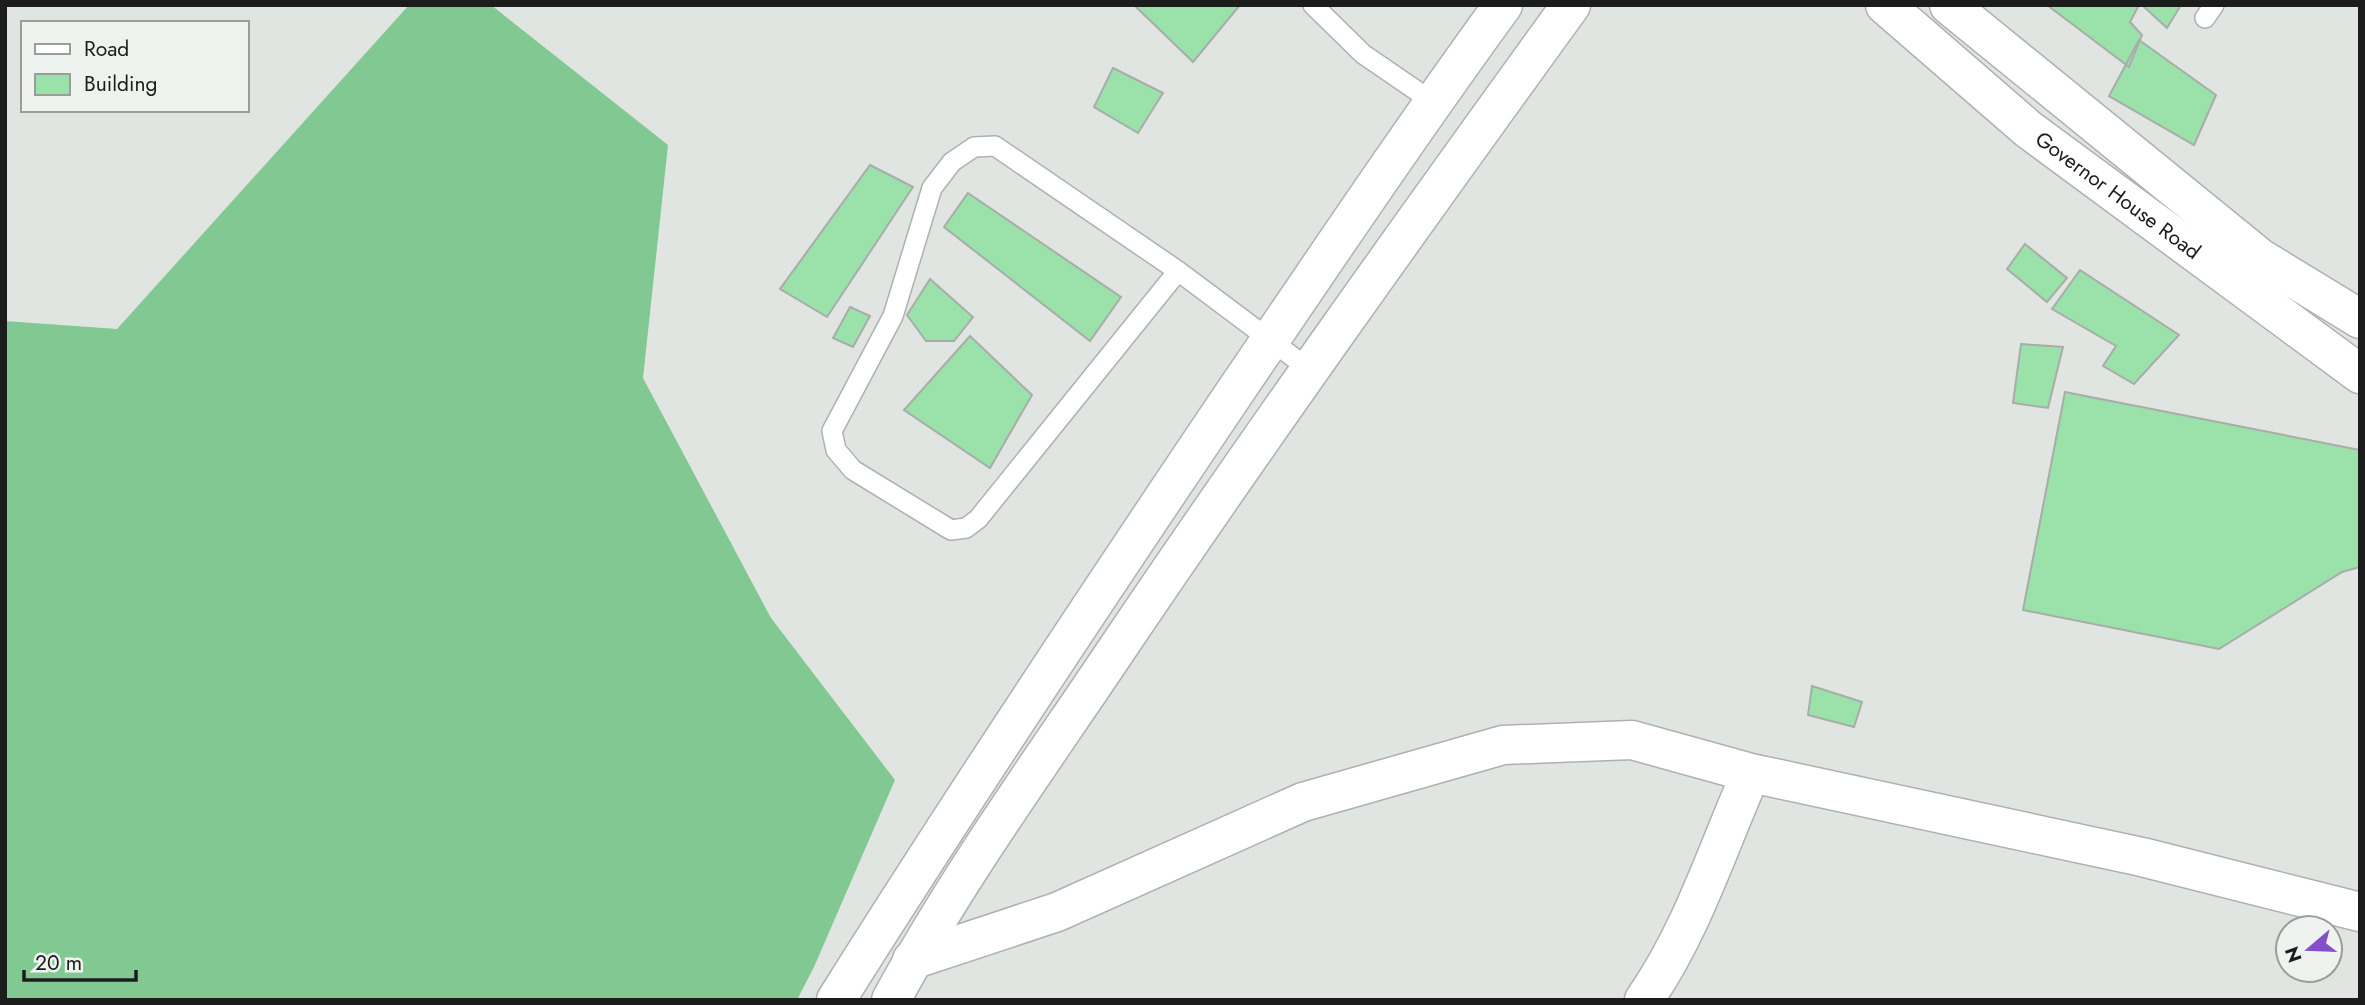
<svg xmlns="http://www.w3.org/2000/svg" width="2365" height="1005" font-family="Jost,sans-serif">
<rect width="100%" height="100%" fill="#e1e5e1"/>
<!-- forest -->
<path fill="#82c892" d="M409 5H491L668 145 643 378 771 618 895 780 814 967 797 1000H5V321L117 329Z"/>
<!-- building -->
<path fill="#9ae1aa" stroke="#a8ada9" stroke-width="2" d="M1134 5H1240L1193 62Z
M2047 5H2139L2130 22 2142 35 2129 67Z
M2142 5H2181L2167 28Z
M2139 40 2216 95 2194 145 2109 96Z
M1113 68 1163 93 1138 133 1094 107Z
M870 165 913 187 827 317 780 289Z
M968 193 1121 297 1090 341 944 227Z
M2025 244 2067 278 2047 302 2007 269Z
M2080 270 2179 335 2134 384 2103 366 2116 346 2052 309Z
M930 279 973 317 954 341H926L907 315Z
M850 307 870 316 853 347 833 338Z
M970 336 1032 395 990 468 904 410Z
M2021 344 2063 347 2048 408 2013 403Z
M2065 392 2360 450V567L2342 572 2219 649 2023 610Z
M1812 686 1862 702 1854 727 1808 715Z"/>
<g fill="none" stroke-linecap="round" stroke-linejoin="round">
<defs>
<path id="service" d="M1313 5 1363 54 1433 102
M2205 18 2214 5
M1178 271 978 519 966 528 951 530 853 470 836 450 832 431 893 316 932 188 952 162 974 147 995 146 1178 271 1309 369"/>
<path id="minor" d="M912 960 1057 912 1303 802 1503 745 1632 740 1751 773 2142 857 2360 912
M1644 1000C1692 931 1717 850 1751 773"/>
<path id="tertiary" d="M836 1000C966 793 1102 589 1239 386 1326 258 1412 130 1503 5
M891 1000C957 878 1040 764 1117 649 1264 431 1417 218 1571 5"/>
<g id="secondary">
<path id="s1" d="M1885 5 2028 129 2360 374"/>
<path d="M1949 5 2260 258 2360 319"/>
</g>
</defs>
<!-- service casing -->
<use href="#service" stroke="#adb2ae" stroke-width="22"/>
<!-- minor casing -->
<use href="#minor" stroke="#adb2ae" stroke-width="41"/>
<!-- tertiary casing -->
<use href="#tertiary" stroke="#adb2ae" stroke-width="41"/>
<!-- secondary casing -->
<use href="#secondary" stroke="#adb2ae" stroke-width="41"/>
<!-- service -->
<use href="#service" stroke="#fff" stroke-width="19"/>
<!-- minor -->
<use href="#minor" stroke="#fff" stroke-width="38"/>
<!-- tertiary -->
<use href="#tertiary" stroke="#fff" stroke-width="38"/>
<!-- secondary -->
<use href="#secondary" stroke="#fff" stroke-width="38"/>
</g>
<g text-anchor="middle" stroke-width="6" stroke-linejoin="round" paint-order="stroke">
<!-- street labels -->
<g font-size="21" fill="#1b1c1b" stroke="#eef3ef">
<text dy="7" stroke="none"><textPath href="#s1" startOffset="301">Governor House Road</textPath></text>
</g>
</g>
<!-- border -->
<rect width="2365" height="1005" fill="none" stroke="#1b1c1b" stroke-width="14"/>
<!-- legend -->
<rect x="21" y="21" width="228" height="91" fill="#eef3ef" stroke="#9a9d9a" stroke-width="2"/>
<rect x="35" y="44" width="35" height="10" fill="#ffffff" stroke="#9a9d9a" stroke-width="2"/>
<text x="84" y="56" font-size="21" fill="#1b1c1b">Road</text>
<rect x="35" y="74" width="35" height="21" fill="#9ae1aa" stroke="#9a9d9a" stroke-width="2"/>
<text x="84" y="91" font-size="21" fill="#1b1c1b">Building</text>
<!-- north arrow -->
<g transform="translate(2309 949) rotate(251)"><circle r="33" fill="#eef3ef" stroke="#9a9d9a" stroke-width="2"/>
<path d="M0-5L12 26L0 18L-12 26Z" fill="#8350c7"/>
<text y="-10" font-size="19" font-weight="bold" text-anchor="middle" fill="#1b1c1b">N</text>
</g>
<!-- scale -->
<path d="M24 970v10h112v-10" fill="none" stroke="#1b1c1b" stroke-width="3.5"/>
<text x="35" y="970" font-size="21" fill="#1b1c1b" stroke="#eef3ef" stroke-width="5" paint-order="stroke">20 m</text>
</svg>
